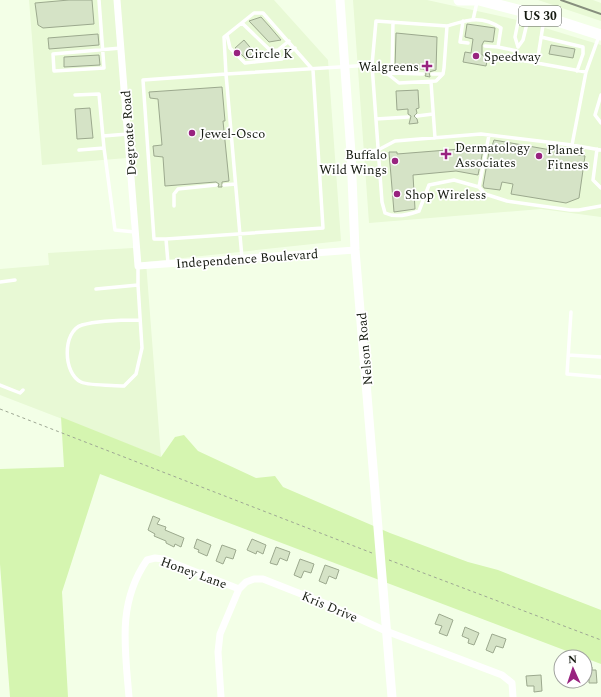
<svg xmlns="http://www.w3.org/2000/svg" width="601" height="697" font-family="Spectral,serif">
<rect width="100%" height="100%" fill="#f3ffe7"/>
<!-- built -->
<path fill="#e8f9d5" d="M29 0H274L328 60 341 241 146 262 161 457 0 395V269L49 265 48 253 133 248 127 158 42 165Z
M353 0H427L522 21 601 45V217L541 209 369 223Z
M538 0H593L601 3V21Z"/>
<!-- green -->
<path fill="#d5f5b0" d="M61 417 161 457 175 437 184 435 198 451 256 478 275 476 283 487 390 533 468 562 498 570 601 610V664L100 474 62 592 68 697H10L0 564V469L64 467Z"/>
<!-- building -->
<path fill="#d5e3c6" stroke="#9ca98e" d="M69 0H92L94 24 43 28 38 25 35 3Z
M261 17 270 27 281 40 269 42 249 21Z
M467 24 495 28 493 42 484 41 482 45V55L488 56 486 66 463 62 465 52 471 53 473 39 465 37Z
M396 33 437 37 436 70 429 72 430 77 425 76 426 74 424 69 395 68Z
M98 34 99 45 49 49 48 38Z
M244 40 254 52 246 59 235 48Z
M551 45 575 49 573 58 549 54Z
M99 55 100 65 64 67V57Z
M222 87 225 121H223L229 181 222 182V187H218L219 184 216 182 165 186 163 157 154 156 153 146 162 145 158 99 150 98 149 92Z
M418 90 419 108 416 109 417 113 414 116 417 119 418 123 409 124 411 116 408 114V109L397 110 396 91Z
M90 108 93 138 77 139 75 109Z
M494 140 585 156 579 198 566 203 511 194 513 184 502 182 500 190 484 188 483 186 490 146H492Z
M460 146 483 150 478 175 456 171 413 175 415 209 394 212 389 152H397V154L460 149Z
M153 516 160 519 157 524 166 527 165 530 184 538 181 547 175 544 174 547 166 543V541L154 536 155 534 148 530Z
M197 539 211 545 207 556 198 552 199 550 194 548Z
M252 539 266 545 263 554 257 551 256 554 247 550Z
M222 545 236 550 233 559 226 557 223 564 216 561Z
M276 547 290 552 287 561 280 558 277 565 270 563Z
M300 559 314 564 311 573 304 571 301 578 294 575Z
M325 565 339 570 336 579 329 576 326 584 319 581Z
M439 614 453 620 447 636 439 633 442 626 435 624Z
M465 627 479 633 474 645 468 643 469 639 462 636Z
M492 634 506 639 503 648 496 646 493 653 486 650Z
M585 667H592V670H596L597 683H589V679L585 680Z
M541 675 542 691 534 692V686H527L526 676Z"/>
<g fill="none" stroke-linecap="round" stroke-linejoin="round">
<!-- path -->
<path stroke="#9ea794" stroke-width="1" stroke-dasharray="3 3" stroke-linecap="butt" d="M0 409 372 553
M389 560 601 640"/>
<!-- service -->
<path stroke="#fff" stroke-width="3.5" d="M99 0 104 68 54 71 53 54 121 48
M473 20 477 2
M463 21 460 42 468 43
M242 23 271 51 278 50 289 41
M447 26C468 20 481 15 501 28L498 47 485 46
M227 35 230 48 245 63 282 59 295 48
M541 37 583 47V54L577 71
M498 47 517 51
M518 47 515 37 520 12
M518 47 523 40 529 15
M515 59 586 72
M537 63 544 19
M372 65 382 202 385 213C395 218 408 215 419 211L429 185 454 180 479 187 489 135
M372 65 389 75 392 73 423 74
M392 73 393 22
M432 74H443
M431 82 435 138
M75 95 99 94 104 148 79 150
M601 95 595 115 601 123
M417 116 433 114
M376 119 408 117
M103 136 128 134
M572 145 601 150
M104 148 115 230 135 232
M597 149 593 180 601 188
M352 153 378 150 395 141 481 134 572 145 586 72 599 36
M224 185 235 184
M479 187 485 194 507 201 570 210H579L601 206
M174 206V194L178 189 216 185
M166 239 323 228 313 70 263 13H254L224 37 226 74 372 65 376 21 447 26 444 68 443 74 436 81 399 83 389 75
M168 263 166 239H154L143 80 226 74 242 258
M0 282 15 280
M138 285 142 348 136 374 124 386C113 385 90 386 81 382 63 374 62 331 82 325 96 321 125 320 140 320
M96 289 138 285V266
M571 312 567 374 601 377
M568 355 601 357
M0 385 20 393 23 390"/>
<!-- minor -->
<path stroke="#fff" stroke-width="7" d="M117 0 138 266 355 250
M129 697C125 648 117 603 147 560L155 558 163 559 239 589
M221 697 218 652 220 634 239 589 246 582 254 579H263L329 605 386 631 502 675 512 683 513 697"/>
<!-- tertiary -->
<path stroke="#fff" stroke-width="9" d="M340 0 351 153 355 250 392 697"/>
<!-- primary -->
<path stroke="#fff" stroke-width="11" d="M459 0H474
M479 0 545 17 601 35"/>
<!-- rail -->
<path stroke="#868e7d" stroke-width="2" d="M561 0 601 14"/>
</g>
<!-- markers -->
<g fill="#98237f" stroke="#fff" stroke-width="1.5">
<circle cx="237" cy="53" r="4"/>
<circle cx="476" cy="56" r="4"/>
<path d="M425 60h4v4h4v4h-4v4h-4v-4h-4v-4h4z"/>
<circle cx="192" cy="133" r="4"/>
<path d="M444 148h4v4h4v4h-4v4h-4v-4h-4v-4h4z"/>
<circle cx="539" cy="156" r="4"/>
<circle cx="395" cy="161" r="4"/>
<circle cx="397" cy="194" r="4"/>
</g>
<g text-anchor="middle" stroke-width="3.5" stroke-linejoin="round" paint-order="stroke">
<!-- shield labels -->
<rect fill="#fff" stroke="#5b5f58" stroke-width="1" x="519" y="6" width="42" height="20" rx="3"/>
<g font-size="12" font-weight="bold" fill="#151a10">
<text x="540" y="20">US 30</text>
</g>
<!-- poi labels -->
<g font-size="13" fill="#151a10" stroke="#fff" text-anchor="start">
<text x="245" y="58">Circle K</text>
<text x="484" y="61">Speedway</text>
<text x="419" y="71" text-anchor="end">Walgreens</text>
<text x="200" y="138">Jewel-Osco</text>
<text x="455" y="152">Dermatology<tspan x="455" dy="15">Associates</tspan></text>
<text x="547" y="154">Planet<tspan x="547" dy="15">Fitness</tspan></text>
<text x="387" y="159" text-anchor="end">Buffalo<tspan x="387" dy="15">Wild Wings</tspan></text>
<text x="405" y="199">Shop Wireless</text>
</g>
<!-- street labels -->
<g font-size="13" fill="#151a10" stroke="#fff">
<text transform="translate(128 133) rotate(-94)" y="5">Degroate Road</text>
<text transform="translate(247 258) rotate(-4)" y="5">Independence Boulevard</text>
<text transform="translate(364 349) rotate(-95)" y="5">Nelson Road</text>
<text transform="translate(194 572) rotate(20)" y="5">Honey Lane</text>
<text transform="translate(330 606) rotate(23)" y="5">Kris Drive</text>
</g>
</g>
<!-- north arrow -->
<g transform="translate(573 669) rotate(357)"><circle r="19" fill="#ffffff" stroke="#a1a39f"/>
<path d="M0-3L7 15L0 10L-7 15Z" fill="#98237f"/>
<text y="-6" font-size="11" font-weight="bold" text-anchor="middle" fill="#151a10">N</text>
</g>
</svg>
